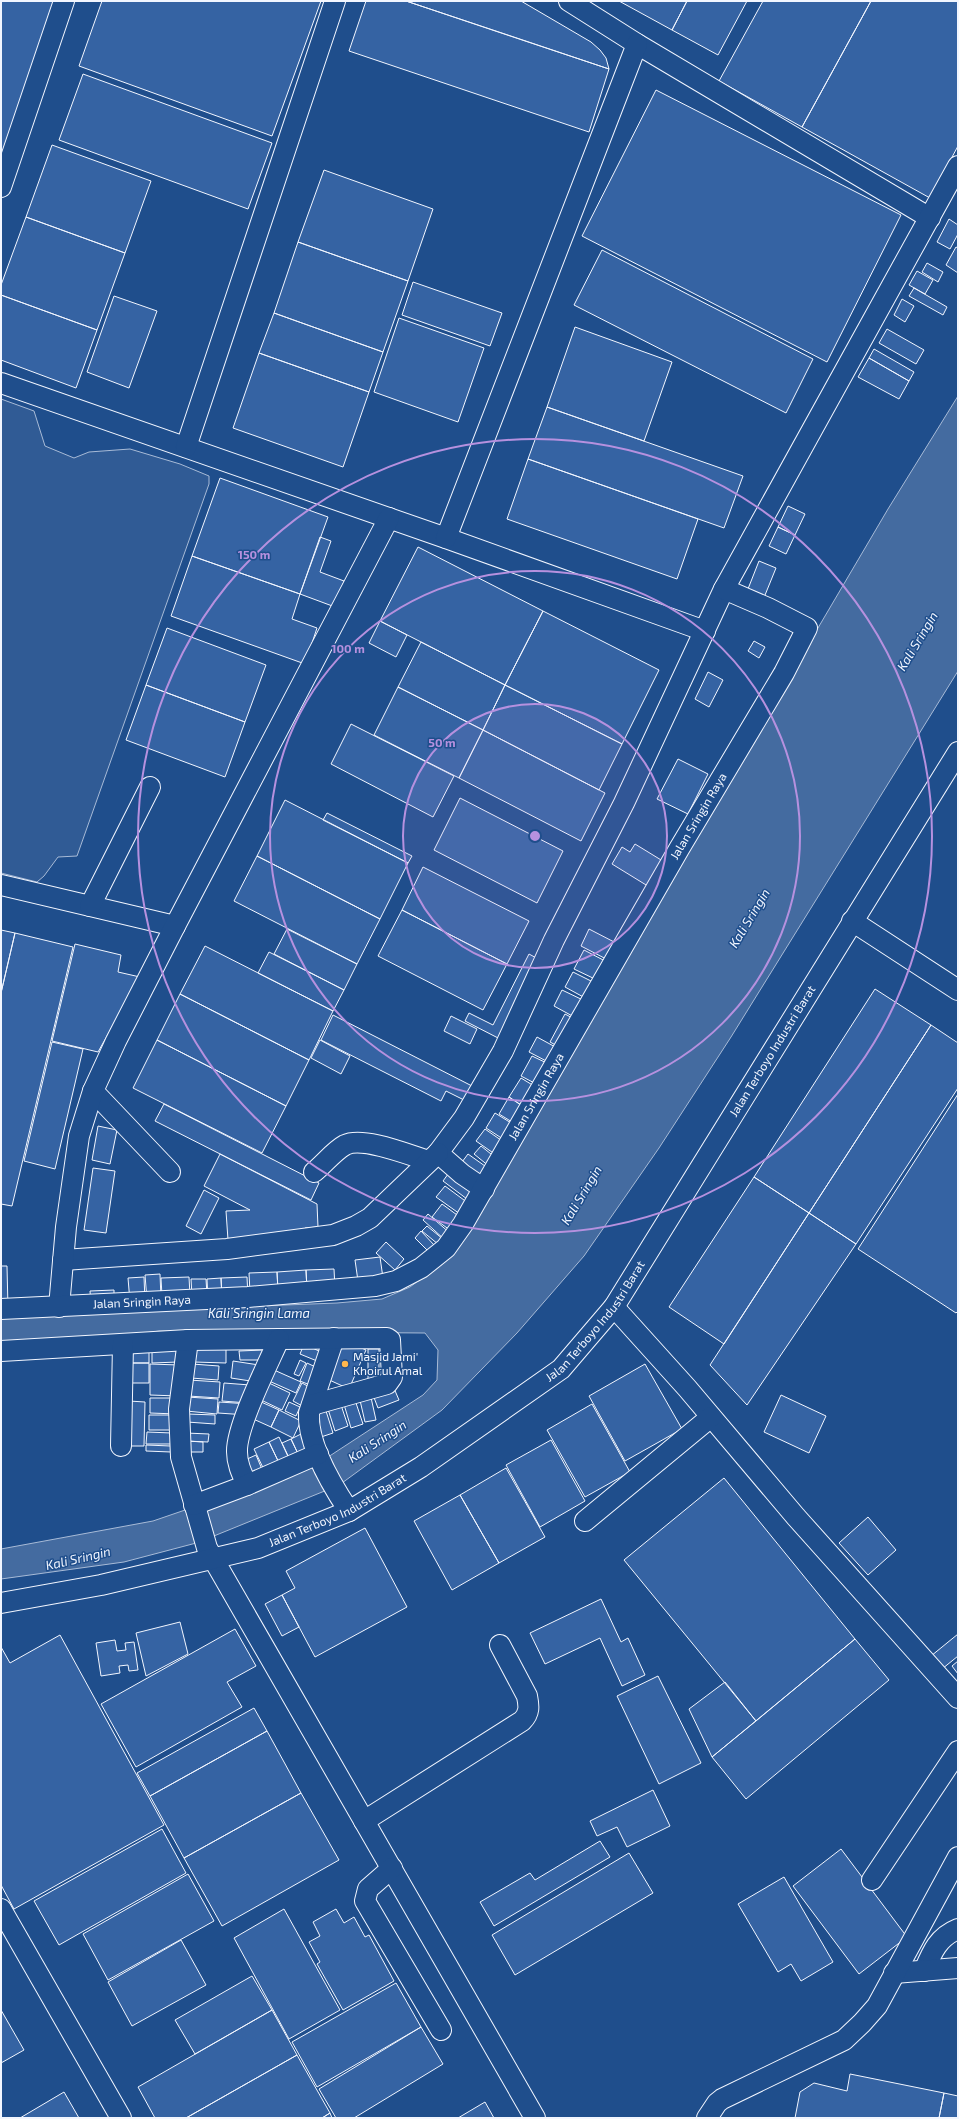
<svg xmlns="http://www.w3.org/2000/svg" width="959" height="2119" font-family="'Exo 2',sans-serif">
<rect width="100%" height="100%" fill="#1f4e8c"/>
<!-- built -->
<path fill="#305b95" stroke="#a8bbd7" d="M1 399 34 411 45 446 74 458 89 452 130 449 180 464 209 476V484L77 856 58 857 44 876 37 882 1 873Z"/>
<!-- water -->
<path fill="#446ba0" stroke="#a8bbd7" d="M958 396V671L731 1037 659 1148 584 1256 517 1333 442 1410 342 1483 325 1459 423 1395 437 1380 438 1350 425 1333 159 1331 99 1340 1 1346V1316L337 1303 382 1299 410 1287 446 1260 888 509Z
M318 1462 332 1488 209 1538 199 1506Z
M188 1509 200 1542 124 1562 1 1579V1549L153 1521Z"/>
<!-- building -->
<path fill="#3563a3" stroke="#f2f6ff" d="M1 1H55L1 162Z
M102 1H321L272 136 79 66Z
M366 1H406L609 69 589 132 349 51Z
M406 1H521L591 42 600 50 606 58 609 69Z
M619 1H687L672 30Z
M687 1H747L718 55 672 30Z
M763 1H871L802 127 719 81Z
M871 1H958V146L930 198 802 127Z
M83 74 272 143 248 209 59 140Z
M656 90 901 215 827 362 582 236Z
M52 145 151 181 125 253 26 217Z
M324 170 433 209 408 281 298 242Z
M26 217 125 253 97 330 1 295V285Z
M949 219 958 225V234L950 249 937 242Z
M298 242 408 281 383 352 274 313Z
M956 247 958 248V273L946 265Z
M602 250 813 359 786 413 574 305Z
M927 263 943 272 938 282 922 272Z
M917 271 933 280 925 294 909 285Z
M413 282 502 313 490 346 402 315Z
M914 288 947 307 943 315 909 296Z
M1 295 97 330 76 388 1 360Z
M114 296 157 311 129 388 87 372Z
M902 299 914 306 905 322 894 315Z
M274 313 383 352 369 392 259 353Z
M399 318 484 348 458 422 374 392Z
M575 327 672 362 644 441 547 407Z
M887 329 924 350 916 364 879 343Z
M874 349 914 372 909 381 869 358Z
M259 353 369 392 343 467 233 428Z
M869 358 909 381 899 399 858 377Z
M547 407 743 476 724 528 528 459Z
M528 459 698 519 677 579 507 519Z
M220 478 328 517 300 594 192 556Z
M788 506 805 514 795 535 778 527Z
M778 527 795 535 786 554 769 546Z
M320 537 331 541 320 572 344 581 335 607 300 594Z
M418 547 543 611 505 685 380 621Z
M192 556 300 594 292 619 317 628 305 664 171 616Z
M759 561 776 568 763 600 746 594Z
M543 611 659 670 622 744 505 685Z
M380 621 407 635 396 657 369 643Z
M167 628 266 665 245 722 146 685Z
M754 641 765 647 759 658 748 651Z
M421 642 505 685 483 730 398 687Z
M708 672 723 680 709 707 695 699Z
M146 685 245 722 225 777 126 740Z
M505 685 622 744 599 790 483 730Z
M398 687 483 730 459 778 374 735Z
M351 724 454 776 433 817 331 764Z
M483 730 605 793 581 841 459 778Z
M678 759 708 774 688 814 657 799Z
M460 798 563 851 537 903 434 850Z
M285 800 408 863 380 919 257 856Z
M327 813 412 856 408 863 323 820Z
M635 844 666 863 651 888 612 864 622 847 630 852Z
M257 856 380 919 357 964 234 901Z
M423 867 529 921 507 964 402 910Z
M402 910 507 964 483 1010 378 956Z
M287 929 357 964 344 990 274 954Z
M589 929 618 944 610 961 581 946Z
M1 930 15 933 1 993Z
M15 933 73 947 12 1206 1 1204V993Z
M75 944 121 955 118 972 140 977 98 1052 52 1041Z
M205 946 333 1011 309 1060 180 994Z
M584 950 607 962 597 980 574 969Z
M269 952 344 990 333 1011 258 973Z
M529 954 540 960 500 1039 465 1021 469 1013 493 1025Z
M573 972 595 983 587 999 565 987Z
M875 989 931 1025 809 1213 754 1177Z
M562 990 585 1001 576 1018 554 1006Z
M180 994 309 1060 286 1106 157 1040Z
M565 1014 578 1021 563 1049 550 1042Z
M333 1015 472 1086 464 1100 446 1091 441 1101 321 1040Z
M451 1016 477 1029 470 1044 444 1031Z
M931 1025 958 1043V1088L856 1244 809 1213Z
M537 1037 559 1049 552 1064 529 1052Z
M157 1040 286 1106 262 1153 133 1088Z
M320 1040 350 1056 341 1074 311 1058Z
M52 1042 83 1049 55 1169 24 1161Z
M532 1056 553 1066 542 1087 521 1076Z
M521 1078 539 1089 527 1109 509 1097Z
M958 1094V1311L956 1313 858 1249Z
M509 1097 527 1109 517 1125 499 1114Z
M164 1104 319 1183 311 1200 155 1121Z
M495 1113 516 1126 506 1141 486 1128Z
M98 1126 117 1130 110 1164 92 1160Z
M485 1129 508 1145 499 1157 476 1141Z
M481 1146 496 1158 490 1167 474 1154Z
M220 1154 317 1204 318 1227 305 1228 301 1236 228 1240 226 1211 250 1210 204 1186Z
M468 1154 492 1171 483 1183 459 1166Z
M93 1168 115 1171 106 1233 84 1230Z
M451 1170 475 1189 467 1199 443 1181Z
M754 1177 809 1213 724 1344 669 1307Z
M445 1186 468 1203 460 1214 436 1197Z
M204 1190 219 1198 201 1234 186 1226Z
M442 1204 464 1220 454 1233 432 1217Z
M809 1213 856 1244 747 1405 710 1365Z
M428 1214 451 1234 445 1240 423 1220Z
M427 1226 449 1244 444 1249 422 1231Z
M421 1231 435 1246 429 1252 415 1238Z
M386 1242 404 1259 395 1270 376 1253Z
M380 1257 383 1278 358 1281 355 1260Z
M1 1266H7L8 1308H1Z
M334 1269 335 1288 307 1290 306 1270Z
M306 1270 307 1290 278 1291 277 1272Z
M277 1272 278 1291 250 1293 249 1273Z
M160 1274 161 1299 147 1300 145 1275Z
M144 1277 145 1301 130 1302 128 1278Z
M189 1277 190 1295 162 1296 161 1278Z
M247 1277 248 1297 222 1298 221 1278Z
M221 1278 222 1298 208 1299 207 1279Z
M191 1279H206L207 1295 192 1296Z
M114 1290V1303L91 1304 90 1291Z
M341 1339 366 1350 349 1389 325 1378Z
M304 1344 321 1352 317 1361 300 1354Z
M194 1345 226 1346V1363L194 1362Z
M130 1346H149V1363H130Z
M368 1349H379V1382H368Z
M178 1350V1362L152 1363V1351Z
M263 1350V1360H240L239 1351Z
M300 1360 306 1363 299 1376 294 1374Z
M233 1361 259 1365 257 1382 231 1378Z
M130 1363H149V1383H130Z
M307 1363 322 1370 315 1387 300 1381Z
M150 1364 179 1365 178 1396 150 1395Z
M192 1364 219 1366 218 1380 191 1378Z
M645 1364 682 1429 625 1461 589 1396Z
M274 1370 301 1382 296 1393 269 1381Z
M189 1380 220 1382 219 1398 188 1396Z
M224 1383 250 1385 248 1403 222 1401Z
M269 1383 290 1393 282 1410 261 1400Z
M302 1383 315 1390 306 1408 293 1401Z
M393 1386 399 1400 378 1408 373 1395Z
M370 1393 376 1420 365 1422 359 1396Z
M781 1395 826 1416 809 1453 764 1432Z
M187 1397 218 1399 217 1414 186 1411Z
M354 1397 363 1424 351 1428 343 1401Z
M150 1398H177V1414L150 1413Z
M129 1401 145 1402 144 1446H128Z
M259 1401 279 1410 271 1427 251 1418Z
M219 1402 250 1404 247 1415 218 1413Z
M289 1402 300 1407 296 1416 285 1411Z
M340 1402 348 1426 335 1431 327 1406Z
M592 1404 630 1472 585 1497 547 1430Z
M279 1410 301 1421 293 1438 271 1427Z
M326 1411 333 1433 321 1437 314 1415Z
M188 1414 215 1415V1424L187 1422Z
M149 1415H174V1430H149Z
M147 1432 172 1433V1444H146Z
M186 1433 209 1434 208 1442 186 1441Z
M303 1433 313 1454 301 1460 291 1439Z
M279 1437 291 1463 281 1467 269 1442Z
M291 1439 301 1460 292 1464 282 1443Z
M551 1440 585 1501 540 1527 506 1465Z
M187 1441 203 1442V1452H186Z
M269 1442 281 1467 266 1474 254 1449Z
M146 1445 171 1446V1452L146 1451Z
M256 1455 264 1474 254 1479 245 1460Z
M506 1468 545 1537 499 1563 460 1495Z
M724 1478 855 1639 756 1721 624 1560Z
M460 1495 499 1563 452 1590 414 1521Z
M868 1517 896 1550 868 1575 839 1543Z
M365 1528 407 1607 315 1657 282 1595 295 1588 286 1571Z
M282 1595 299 1627 282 1636 265 1604Z
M601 1599 621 1642 628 1638 645 1675 622 1686 600 1638 545 1664 530 1633Z
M180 1622 188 1654 146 1676 136 1633Z
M235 1629 256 1666 227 1682 242 1707 136 1767 101 1704Z
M958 1634V1656L942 1669 931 1656Z
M60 1635 164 1825 14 1909 1 1885V1647L10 1663Z
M855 1639 889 1680 746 1799 712 1757Z
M115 1640 117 1651 126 1650 125 1643 134 1642 138 1670 129 1671 128 1665 119 1666 120 1673 101 1676 96 1643Z
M958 1661V1674L952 1666Z
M658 1676 701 1763 659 1784 617 1696Z
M725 1682 756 1721 712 1757 689 1709Z
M254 1708 267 1731 150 1796 137 1773Z
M267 1731 301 1793 184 1858 150 1796Z
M653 1790 670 1826 627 1847 617 1827 597 1836 590 1821Z
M301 1793 339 1860 222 1926 184 1858Z
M162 1829 186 1873 59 1945 34 1901Z
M600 1841 610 1857 494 1926 480 1902 530 1873 535 1880Z
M841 1849 907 1937 859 1974 793 1886Z
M629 1853 653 1893 515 1975 492 1935Z
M188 1874 214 1921 108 1980 83 1934Z
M784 1877 833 1962 801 1981 791 1964 778 1972 738 1904Z
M284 1909 340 2010 289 2039 234 1938Z
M336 1909 344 1923 354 1917 365 1937 369 1935 394 1981 343 2010 317 1964 320 1962 309 1942 320 1936 313 1922Z
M181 1940 206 1985 132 2026 108 1982Z
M252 1976 272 2010 195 2054 175 2020Z
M396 1983 421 2027 317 2087 292 2042Z
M1 2010 24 2050 1 2063Z
M272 2010 297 2055 186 2118H155L138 2087Z
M421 2027 443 2064 354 2118H336L319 2089Z
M297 2055 330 2113 322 2118H186Z
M850 2074 944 2093 939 2118H795L800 2092 814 2083 847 2091Z
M64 2092 79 2118H20Z
M944 2093 958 2096V2118H939Z
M485 2102 494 2118H458Z
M330 2113 332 2118H322Z"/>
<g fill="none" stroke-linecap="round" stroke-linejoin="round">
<defs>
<g id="minor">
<path d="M569 1 637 44 930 218"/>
<path d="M1 187 64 1"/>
<path d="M1 383 446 538 705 631"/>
<path d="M186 447 335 1"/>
<path d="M446 538 637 44"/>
<path d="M1 885 175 926"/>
<path d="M90 906 150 787"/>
<path d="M852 921 958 990"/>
<path d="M93 1091 170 1172"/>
<path d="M314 1172C324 1164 334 1151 345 1145 363 1136 409 1155 429 1161"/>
<path d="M484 1189 462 1174 438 1153 464 1118 503 1051 554 940 624 803 724 589 958 166"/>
<path d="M63 1260 227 1249 333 1235 356 1226 370 1218 438 1153"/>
<path d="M59 1307 66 1227 79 1136 93 1091 116 1041 175 926 389 518"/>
<path d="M614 1307 687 1388 796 1517 958 1698"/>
<path id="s1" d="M1 1309 248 1297 375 1286 396 1281 421 1268 446 1248 463 1224 679 849 784 673 807 628 768 608 724 589"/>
<path d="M334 1338 309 1413C307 1444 333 1487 349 1511"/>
<path d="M188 1340 179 1409 181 1457 207 1548 535 2118"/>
<path d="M1 1351 188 1340 387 1338 390 1340 392 1377 387 1384 312 1405"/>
<path d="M121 1446 123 1344"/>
<path d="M247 1485C242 1474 237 1464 237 1452 236 1427 268 1364 279 1339"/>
<path d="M194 1505 247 1485 318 1454"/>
<path d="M585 1521 711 1417"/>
<path id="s2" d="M1 1603 101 1585 258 1548 349 1511 421 1467 561 1369 614 1307 958 752"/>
<path d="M364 1821 522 1721C530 1713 529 1706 527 1696L500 1645"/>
<path d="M392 1868 368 1889 365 1901 441 2030"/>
<path d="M872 1880 958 1751"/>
<path d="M1 1909 121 2118"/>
<path d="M924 1971C932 1952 938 1937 958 1929"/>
<path d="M894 1973 958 1968"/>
<path d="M707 2118 717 2103 722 2099 844 2040 862 2023 877 2006 958 1857"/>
</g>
</defs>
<!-- minor casing -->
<use href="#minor" stroke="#f2f6ff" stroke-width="22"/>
<!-- minor -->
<use href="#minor" stroke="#1f4e8c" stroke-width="20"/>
</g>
<!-- distance rings -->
<circle cx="535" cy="836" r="132" fill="#b691df" fill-opacity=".12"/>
<g fill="none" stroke="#b691df" stroke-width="2">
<circle cx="535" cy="836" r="132"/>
<circle cx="535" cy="836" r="265"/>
<circle cx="535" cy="836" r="397"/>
</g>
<!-- markers -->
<circle fill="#ffb74d" stroke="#1f4e8c" stroke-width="1.5" cx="345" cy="1364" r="4"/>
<g text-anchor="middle" stroke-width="3" stroke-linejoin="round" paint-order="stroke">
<!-- street labels -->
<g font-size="12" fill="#f2f6ff" stroke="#1f4e8c">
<text dy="4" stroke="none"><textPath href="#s1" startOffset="957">Jalan Sringin Raya</textPath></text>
<text dy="4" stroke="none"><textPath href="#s2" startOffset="999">Jalan Terboyo Industri Barat</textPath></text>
<text dy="4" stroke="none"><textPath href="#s1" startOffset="633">Jalan Sringin Raya</textPath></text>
<text dy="4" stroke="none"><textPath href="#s1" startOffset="141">Jalan Sringin Raya</textPath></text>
<text dy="4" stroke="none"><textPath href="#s2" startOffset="675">Jalan Terboyo Industri Barat</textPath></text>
<text dy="4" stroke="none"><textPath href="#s2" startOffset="351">Jalan Terboyo Industri Barat</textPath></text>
</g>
<!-- poi labels -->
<g font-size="12" fill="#f2f6ff" stroke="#1f4e8c" text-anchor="start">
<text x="353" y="1361">Masjid Jami'<tspan x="353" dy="14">Khoirul Amal</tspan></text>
</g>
<!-- water labels -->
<g font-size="13" font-style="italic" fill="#f2f6ff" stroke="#1f4e8c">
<text transform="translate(917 641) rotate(-59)" y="5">Kali Sringin</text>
<text transform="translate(749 918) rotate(-59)" y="5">Kali Sringin</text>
<text transform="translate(581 1195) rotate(-59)" y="5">Kali Sringin</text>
<text x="259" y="1318">Kali Sringin Lama</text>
<text transform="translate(377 1441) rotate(-33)" y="5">Kali Sringin</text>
<text transform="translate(78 1558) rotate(-13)" y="5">Kali Sringin</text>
</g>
</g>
<circle cx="535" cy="836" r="6" fill="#b691df" stroke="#1f4e8c" stroke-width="2"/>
<g font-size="12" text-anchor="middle" font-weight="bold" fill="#b691df" stroke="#1f4e8c" stroke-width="3" stroke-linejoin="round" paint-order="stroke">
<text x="254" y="559">150 m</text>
<text x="348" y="653">100 m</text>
<text x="442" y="747">50 m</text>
</g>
<!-- border -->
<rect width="959" height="2119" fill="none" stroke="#f2f6ff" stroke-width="4"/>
</svg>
